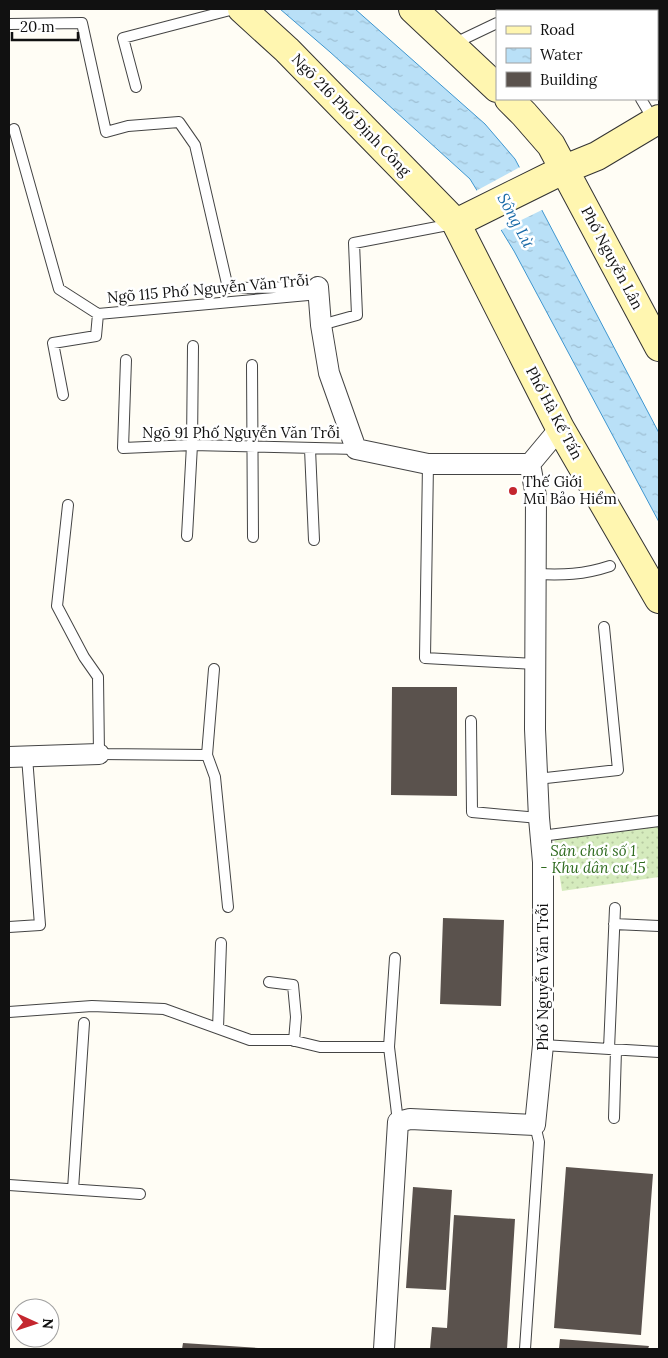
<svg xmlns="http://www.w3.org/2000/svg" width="668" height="1358" font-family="Lora,serif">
<defs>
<pattern id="grass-dots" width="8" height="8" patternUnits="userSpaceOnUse" patternTransform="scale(1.25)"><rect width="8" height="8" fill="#d5ebbd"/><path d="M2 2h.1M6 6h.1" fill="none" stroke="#b6c8a1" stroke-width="1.8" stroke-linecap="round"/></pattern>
<pattern id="water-ripples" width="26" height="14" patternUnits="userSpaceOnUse" patternTransform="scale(1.25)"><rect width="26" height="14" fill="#b9e0f7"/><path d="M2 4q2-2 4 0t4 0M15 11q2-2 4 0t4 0" fill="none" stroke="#9ebfd3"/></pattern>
</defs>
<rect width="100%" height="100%" fill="#fffdf5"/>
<!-- grass -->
<path fill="url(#grass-dots)" d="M659 823V877L562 891 554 838Z"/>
<!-- water -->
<path fill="url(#water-ripples)" stroke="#3f96cf" d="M280 9H355L485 124 515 159 659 433V522L514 251 470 179 330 52Z"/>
<!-- pier -->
<path fill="#fffdf5" d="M522 166 544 209 499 231 474 192Z"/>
<!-- building -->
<path fill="#5a524d" d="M622 9H659V38L657 39V11H623Z
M392 687H457V796L391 795Z
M443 918 504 920 501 1006 440 1004Z
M566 1167 653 1174 641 1335 554 1328Z
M413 1187 452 1190 446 1290 406 1288Z
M454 1215 515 1219 507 1349H430L432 1327 447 1328Z
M560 1339 649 1346 648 1349H559Z
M183 1343 258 1348V1349H182Z"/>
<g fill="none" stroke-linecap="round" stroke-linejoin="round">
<defs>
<path id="lane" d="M585 9 586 11
M520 11 525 9
M9 24 82 23 106 132 128 126 179 122 195 145 228 288 318 287
M453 44 497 23
M136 87 123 38 234 9
M641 99 654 121
M14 129 59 289 98 314 319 294
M321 325 357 315 354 243 453 224
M126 360 123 448 192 445 356 449
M252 365 253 537
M63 395 53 343 96 336 98 314
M310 449 314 540
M428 464 425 658 535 664
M68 505 57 606 84 657 98 677 99 754 207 755 215 777 228 907
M187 536 192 445 193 346
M535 574C563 575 583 575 610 566
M471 721 472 812 539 818
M207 755 214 669
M537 779 618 770 604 627
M541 836 659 821
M614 924 659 926
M9 927 40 925 27 757
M269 982 293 985 296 1017 294 1041
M9 1012 92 1006 164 1009 250 1040H291L320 1047H389L398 1122
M218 1028 221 943
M543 1045 659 1052
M389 1047 395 958
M609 1049 615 908
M614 1118 616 1050
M9 1185 140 1194
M73 1189 84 1023
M525 1349 539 1142 535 1125"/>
<path id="street" d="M318 287 321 325 329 373 356 449 428 464H530L560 428
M9 757 99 754
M384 1349 398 1122 410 1119 535 1125 543 1045V862L539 818 535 729 536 496 530 464"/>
<path id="secondary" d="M242 9 287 50 456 223 560 428 659 599
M413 9 497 88
M509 99 524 114 551 145 659 347
M456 223 565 169 597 156 659 119"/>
</defs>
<!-- lane casing -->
<use href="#lane" stroke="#444" stroke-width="12"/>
<!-- street casing -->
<use href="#street" stroke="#444" stroke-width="22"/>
<!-- secondary casing -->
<use href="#secondary" stroke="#333" stroke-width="30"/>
<!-- lane -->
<use href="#lane" stroke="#fff" stroke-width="10"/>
<!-- street -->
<use href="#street" stroke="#fff" stroke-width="20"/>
<!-- secondary -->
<use href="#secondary" stroke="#fff6b0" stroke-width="28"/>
</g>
<!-- markers -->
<circle fill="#c4262e" stroke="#fff" stroke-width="2" cx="513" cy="491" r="5"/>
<g text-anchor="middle" stroke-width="5" stroke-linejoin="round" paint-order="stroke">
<!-- street labels -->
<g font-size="15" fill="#111" stroke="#fff">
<text transform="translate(351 115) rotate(46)" y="5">Ngõ 216 Phố Định Công</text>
<text transform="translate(612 258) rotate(62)" y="5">Phố Nguyễn Lân</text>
<text transform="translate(208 289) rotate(-5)" y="5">Ngõ 115 Phố Nguyễn Văn Trỗi</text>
<text transform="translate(554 413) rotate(62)" y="5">Phố Hà Kế Tấn</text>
<text x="241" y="438">Ngõ 91 Phố Nguyễn Văn Trỗi</text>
<text transform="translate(543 977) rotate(-90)" y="5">Phố Nguyễn Văn Trỗi</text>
</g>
<!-- poi labels -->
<g font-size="15" fill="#111" stroke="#fff" text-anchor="start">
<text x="523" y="487">Thế Giới<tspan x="523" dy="17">Mũ Bảo Hiểm</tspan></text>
</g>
<!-- park labels -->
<g font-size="15" font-style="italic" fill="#2f6b1f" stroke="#fff">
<text x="593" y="856">Sân chơi số 1<tspan x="593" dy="17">- Khu dân cư 15</tspan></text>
</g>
<!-- water labels -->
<g font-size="16" font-style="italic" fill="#1768a6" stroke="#fff">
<text transform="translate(516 220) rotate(62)" y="6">Sông Lừ</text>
</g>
</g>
<!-- border -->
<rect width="668" height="1358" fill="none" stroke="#111111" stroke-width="20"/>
<!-- legend -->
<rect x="496" y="10" width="162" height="90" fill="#ffffff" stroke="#a0a0a0"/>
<rect x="506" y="26" width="25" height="8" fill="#fff6b0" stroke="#a0a0a0"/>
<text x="540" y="35" font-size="15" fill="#111111">Road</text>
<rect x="506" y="48" width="25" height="15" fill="url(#water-ripples)" stroke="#a0a0a0"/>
<text x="540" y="60" font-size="15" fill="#111111">Water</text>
<rect x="506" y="72" width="25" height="15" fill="#5a524d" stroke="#a0a0a0"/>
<text x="540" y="85" font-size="15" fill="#111111">Building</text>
<!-- north arrow -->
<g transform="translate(35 1323) rotate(93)"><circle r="24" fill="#ffffff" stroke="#a0a0a0"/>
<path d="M0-4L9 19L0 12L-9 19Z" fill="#c4262e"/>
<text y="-8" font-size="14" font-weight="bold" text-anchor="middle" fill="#111111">N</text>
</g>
<!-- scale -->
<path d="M12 32v8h66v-8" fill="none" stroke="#111111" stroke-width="2.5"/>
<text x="20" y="32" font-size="15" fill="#111111" stroke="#ffffff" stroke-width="4" paint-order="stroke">20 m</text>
</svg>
